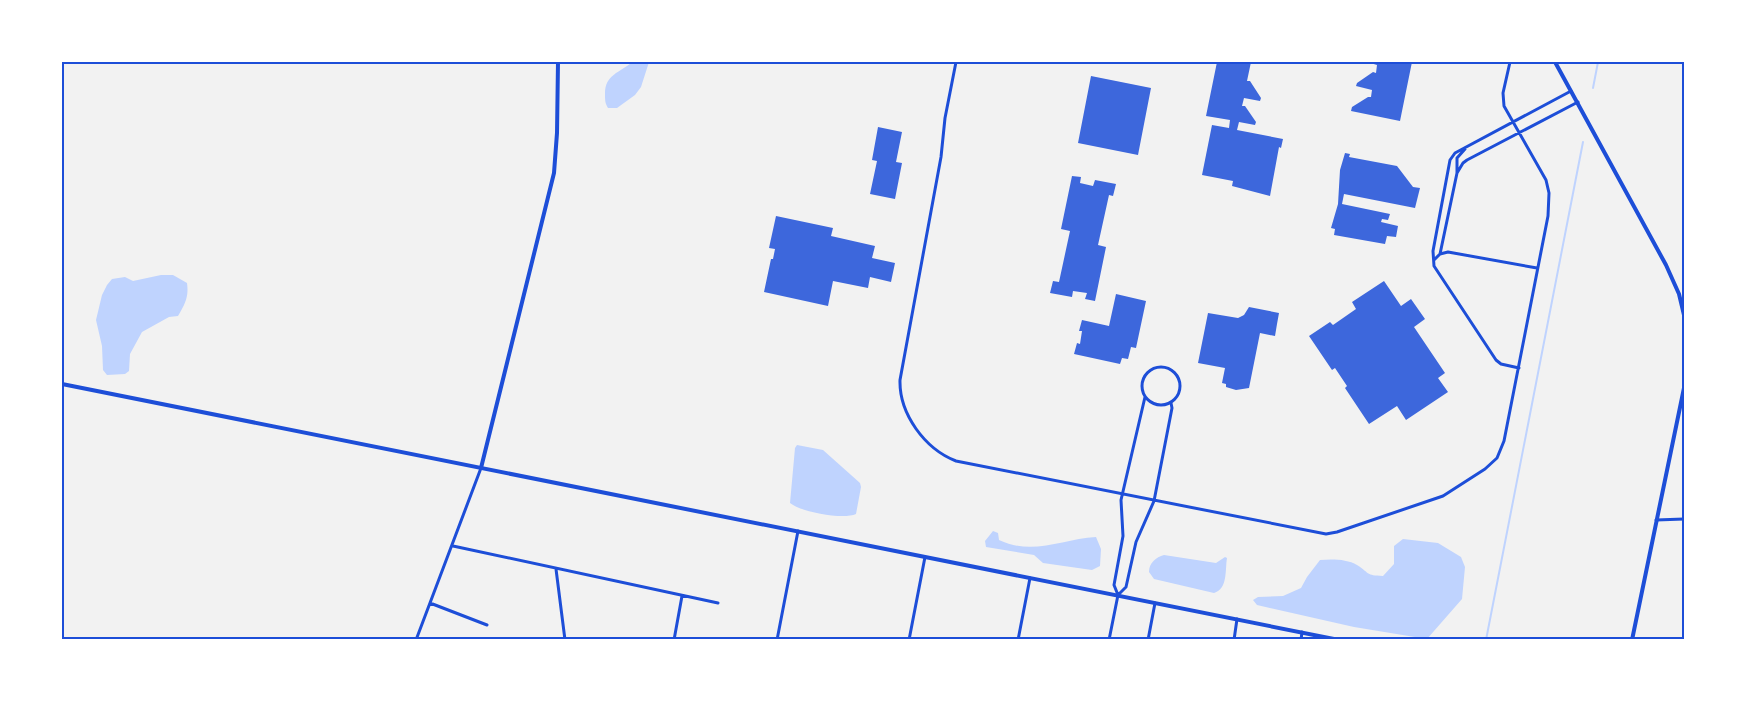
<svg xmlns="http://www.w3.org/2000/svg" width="1746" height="701" font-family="Ubuntu,sans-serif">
<rect width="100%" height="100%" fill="#f2f2f2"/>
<!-- water -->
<path fill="#bfd3fe" d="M632 62H649L641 87 635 95 617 108H608C605 103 605 100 605 94 605 74 620 73 632 62Z
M161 275H173L187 283C189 297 185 304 178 316L169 317 142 332 130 354 129 371 125 374 107 375 103 370 102 346 96 320 102 295 107 285 112 279 125 277 133 281Z
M797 445 823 450 860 483 861 487 856 514C843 520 801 512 790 503L795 448Z
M993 531 998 533 999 540C1033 556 1062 539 1096 537L1101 549 1100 566 1092 570 1043 563 1034 555 986 547 985 541Z
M1403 539 1438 543 1461 557 1465 567 1462 599 1427 639 1354 627 1257 605 1253 600 1258 597 1283 596 1301 588 1307 577 1320 560C1332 559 1347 559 1357 565 1371 574 1365 575 1383 576L1394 564V546Z
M1164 555 1216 563 1225 557 1227 558C1225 570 1228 589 1214 593L1154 579 1149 572C1149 563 1156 557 1164 555Z"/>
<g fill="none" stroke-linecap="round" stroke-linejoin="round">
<!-- stream -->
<path stroke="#bfd3fe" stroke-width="2" d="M1593 88 1598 62
M1486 640 1583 142"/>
</g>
<!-- building -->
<path fill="#3d67dc" d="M1217 62H1251L1247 81H1250L1261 98 1260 101 1244 98 1242 106H1245L1256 122 1255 125 1239 122 1237 130 1283 139 1281 148 1279 147 1270 196 1232 186 1233 181 1202 175 1212 125 1229 128 1230 120 1206 116Z
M1367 62H1412L1400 121 1351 111 1352 107 1368 97H1371L1372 90 1356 86 1357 83 1373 72 1376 73 1377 65Z
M1091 76 1151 88 1138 155 1078 143Z
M878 127 902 132 896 162 902 163 895 199 870 194 877 161 872 160Z
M1345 153 1350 154 1349 157 1397 166 1413 187 1420 188 1415 208 1344 194 1342 204 1390 214 1388 220 1382 219 1381 222 1398 226 1396 237 1387 236 1385 244 1334 235 1335 229 1331 228 1338 204 1340 170Z
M1072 176 1081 177 1080 183 1093 186 1095 180 1116 184 1113 196 1109 195 1098 245 1106 247 1095 301 1085 299 1087 293 1073 291 1072 297 1050 293 1053 281 1059 282 1070 231 1061 229Z
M776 216 833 228 831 236 875 246 872 258 895 263 891 282 870 277 868 288 833 281 828 306 764 292 771 259H773L775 249 769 248Z
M1384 281 1401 306 1411 299 1425 319 1414 327 1445 373 1438 378 1448 392 1406 420 1397 406 1369 424 1345 388 1347 386 1335 368 1332 370 1309 336 1330 322 1333 325 1356 309 1352 302Z
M1116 294 1146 301 1136 348 1131 347 1128 359 1122 358 1120 364 1074 354 1077 343 1080 344 1082 331H1079L1082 320 1109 326Z
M1249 307 1279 313 1277 324 1275 336 1260 333 1249 388 1236 390 1226 387V384L1222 383 1225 368 1198 363 1208 313 1238 318 1244 315Z"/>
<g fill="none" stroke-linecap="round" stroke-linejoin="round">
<!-- minor -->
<path stroke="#1d4ed8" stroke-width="3" d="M956 62 945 118 941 157 900 380C899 414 925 449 956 461L1326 534 1337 532 1443 496 1485 469 1497 458 1504 441 1548 216 1549 193 1546 180 1504 106 1503 93 1510 62
M1457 173 1463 163 1467 160 1578 102
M1440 254 1457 173V158L1465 149
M1434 260 1440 254 1448 252 1537 268
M1142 386a19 19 0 1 1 38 0a19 19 0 1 1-38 0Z
M1519 368 1501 364 1496 360 1434 266 1433 251 1450 160 1455 153 1571 91
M1656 520 1684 519
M453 546 718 603
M556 569 565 640
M1118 595 1114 585 1123 536 1121 500 1145 397
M1118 595 1126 587 1136 542 1154 501 1172 408 1171 403
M430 603 487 625
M416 640 481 468
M674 640 682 596
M777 640 798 531
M909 640 925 557
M1018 640 1030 578
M1109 640 1118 595
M1148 640 1155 603
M1234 640 1237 619
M1301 640 1302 632"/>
<!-- tertiary -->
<path stroke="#1d4ed8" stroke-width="4" d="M1555 62 1666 265 1679 294 1684 315
M481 468 554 173 557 133 558 62
M1632 640 1684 388"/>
<!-- secondary -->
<path stroke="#1d4ed8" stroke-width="4" d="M62 384 1339 640"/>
</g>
<!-- border -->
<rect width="1746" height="701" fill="none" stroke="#ffffff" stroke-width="126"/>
<rect x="63" y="63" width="1620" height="575" fill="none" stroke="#1d4ed8" stroke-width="2"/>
</svg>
